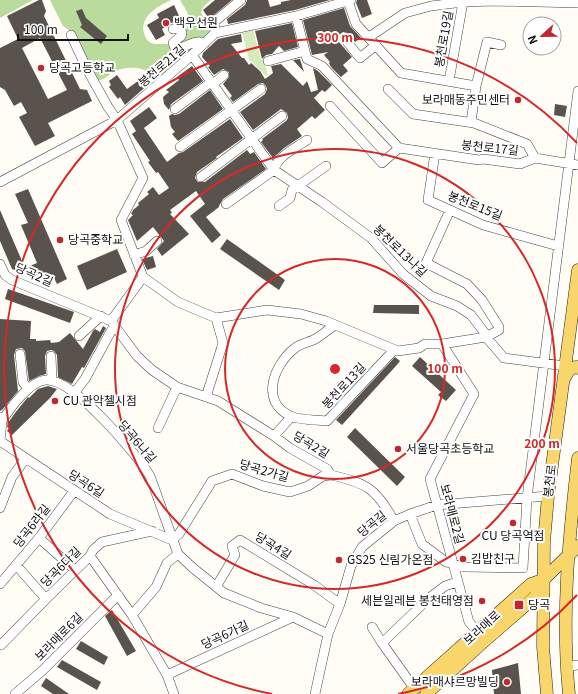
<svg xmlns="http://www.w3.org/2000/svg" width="578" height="694" font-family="Georgia,'Noto Sans KR',serif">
<rect width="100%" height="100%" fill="#fffdf5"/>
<!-- green -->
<path fill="#d5ebbd" d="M253 29 261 60H264L268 75 266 76 249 60 242 32Z"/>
<!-- forest -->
<path fill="#b9dc9c" d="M0 0H33L0 18Z
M50 0H171C158 6 139 17 144 33 145 37 147 41 151 43 158 46 166 41 171 46L190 45 194 48 177 61 158 78H155C151 75 148 72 144 70 137 66 120 68 113 72 107 76 104 81 96 80L72 32 63 26Z
M177 0H211C191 15 208 16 210 29 210 33 208 36 206 38L178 47 176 42C191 21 195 24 180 0Z"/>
<!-- building -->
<path fill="#5a524d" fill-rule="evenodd" d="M39 0H42L46 11 44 16 80 89 87 90 92 101 48 123 55 136 35 146 19 117 27 113 21 102 14 106 5 90 0 87V48L18 39 7 16ZM40 38 67 90 48 99 22 48Z
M215 0H232L209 19 203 10Z
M247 0H268L270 7 281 4V2L291 0H330L295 10 228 24 227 19 245 5Z
M357 0H367L372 14 362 18 356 3Z
M174 5 181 20 171 23 162 29 165 35 156 40 147 25 159 18 157 14Z
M344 8 350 26 361 38 355 42 347 33 343 32 339 35V42L352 57 343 65 348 71 341 77 331 67 329 63 330 62 324 55 328 52 312 55 303 20Z
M82 9 86 18 107 36 101 44 80 27 82 25 76 11Z
M292 23 298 47 284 51 279 46 272 54 266 55 262 59 255 31Z
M241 34 242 42 231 44 242 58H244L249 65 251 63 260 71 265 79 273 73 271 66 281 64 303 86 307 81 311 92 318 90 313 68 318 71 332 85 325 92 322 90 314 98 325 110 315 119 312 116 297 129 302 136 284 148 273 158 261 142 263 140 262 139 286 121 288 118 287 113 281 109 253 130 240 112 265 94 267 89 266 86 263 83 258 84 233 102 230 98 232 96 223 84 229 77V72L223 69 214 75 208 67 210 66 202 57 203 53 218 39Z
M300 59 304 72 293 60Z
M192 66 203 81 171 104 169 110 164 104 163 97 169 92 166 90 179 80 177 77Z
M117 75 127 89 145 76 150 83 125 105 120 97 118 99 109 87 111 85 109 81Z
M210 90 223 109 178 141 172 134 175 132 171 127 169 116 172 114 175 115 179 114Z
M555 104 567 106 565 117 554 115Z
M149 107 157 118 144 128 167 162 179 153 183 152 230 119 243 138 216 157 217 158 197 172 195 178 198 182H205L247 150 250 154 254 152 266 169 223 199 219 206V207L206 217 221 235 212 243 190 216 205 204 196 191 170 210 172 213 170 214 189 234 162 256 157 249 164 241 153 227 137 241 128 220 133 215 131 214 133 210 139 205 138 203 149 194 147 192 153 187 159 195 169 188 158 172 156 173 148 162 150 161 132 134 136 131 130 121Z
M28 189 67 279 57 284 53 276 42 281 12 269 0 241V210L25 268 37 263 21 225 28 223 15 194Z
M227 239 285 280 279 290 220 249Z
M117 249 127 272 87 290 77 266Z
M153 256 156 267 147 270 142 259Z
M8 289 74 312 70 323 5 299Z
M374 305H419V314L373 313Z
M0 319 31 321 30 339H36V341L50 340 51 343 59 342 70 333 83 349 93 331 95 329 100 332 103 326 106 328 84 368 82 367 72 384 58 377 57 355 54 351 51 350 47 351 45 356 46 374 39 376 29 381 25 351 22 348 16 349 14 355 18 391 2 410 0 411Z
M395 357 400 361 395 367 342 425 336 420Z
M420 357 456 390 446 401 438 395 441 392 412 366Z
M48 386 57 389 50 398 12 435 7 431 9 428 7 427 8 423 15 413 28 397 29 398 38 389Z
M355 428 405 477 397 486 347 437Z
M112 610 136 651 127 656 105 616Z
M81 641 108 657 104 665 76 649Z
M62 660 101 682 97 690 57 667Z
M518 663 521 694H494L492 670Z
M46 678 69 694H53L41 686Z"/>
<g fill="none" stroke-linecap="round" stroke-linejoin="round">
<defs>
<path id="minor" d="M348 1 356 24 401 73 476 86
M296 16 307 59 322 66 399 148 479 160 483 159 520 164 535 158 578 165
M173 29 178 28 182 33 181 36 173 43 175 48C186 50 192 38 205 43
M215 33 214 22 241 0
M71 35 88 71 108 107 117 120 143 178 121 220 143 277 178 302 216 318 267 310 301 314 326 321 398 351 419 348 425 344H442L486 337 504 358 565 366
M369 37 405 13 431 6 463 2 494 1 578 3
M344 38 360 58 376 45
M192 55 274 170 322 202 371 238 403 274 431 296 457 306 471 315 484 332 486 337 499 330V327L482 300 467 284 426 263 450 210
M268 61 305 51
M449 81 463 2
M213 84 224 75
M388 89 413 114 474 123 527 144 535 158
M330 106 382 163 399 148
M175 109 211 82
M471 122 476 86 487 42 501 45
M180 147 261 89
M435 153 428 200 483 225 558 246
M201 177 282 116
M0 182 117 120 192 55 215 33 296 16 351 0
M226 204 274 170C277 156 296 148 307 140
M279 206 290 198 292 190 326 166
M134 255 146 251 157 241
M0 264 5 275 12 280 111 321 137 356 152 370 177 387 218 401 274 436 290 448 327 469 331 475C366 483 376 488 394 521
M111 321 143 277
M335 325C329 329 323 334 317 338 311 342 301 343 295 348 274 364 259 402 291 416 298 420 318 420 327 421L394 350
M79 336 101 316
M442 344 474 394 430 479 469 622 478 632
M20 354 23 382 28 389
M51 356 52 381
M75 392 85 379 111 331 115 327
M206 397 223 343 216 318
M0 417 2 421 0 441 110 514 172 540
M2 421C10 408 31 379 48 380 75 381 136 453 150 476L178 554 193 568 224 593 261 608 293 617 328 634
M158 428 177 387
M274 436 291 417
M0 508 12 477 26 458
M410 514 422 544 446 562 465 567 523 568 527 498 578 91
M39 538 75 570
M172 540 179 534 212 481 232 474 263 486 290 492 308 486 323 476 331 475
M90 556 132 615 167 675 174 694
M16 565 46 599
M0 584 39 538 74 491
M216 587 235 555 232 546 240 540 314 585 340 604
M132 615 156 587 167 563 178 554
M372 627 382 643 414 688
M382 643 428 599 445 586 457 582
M1 645 46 599 90 556 93 550 102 542 152 531
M566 667 578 665
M167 675 293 617
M15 694 42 671 118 595
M315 694 328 634 340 604 351 566 362 547 394 521 410 514 437 505 548 496"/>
<path id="major" d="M564 379C567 373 570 367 577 367L578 368
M408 694 531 584 543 580
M426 694 481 644 536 596 543 580 578 546
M547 694 543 647 544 542 548 496 578 270
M569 694C561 615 569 537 578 458"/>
</defs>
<!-- minor casing -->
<use href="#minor" stroke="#444" stroke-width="10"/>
<!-- major casing -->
<use href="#major" stroke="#222" stroke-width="13"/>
<!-- minor -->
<use href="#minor" stroke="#fff" stroke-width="9"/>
<!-- major -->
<use href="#major" stroke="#f9d66b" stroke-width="12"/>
</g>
<!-- distance rings -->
<g fill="none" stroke="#d62828" stroke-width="2">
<circle cx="335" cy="369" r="110"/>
<circle cx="335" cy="369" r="220"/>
<path d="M577 595A331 331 0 0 1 398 694M272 694A331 331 0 1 1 577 143"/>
</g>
<!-- markers -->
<g fill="#c4262e" stroke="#fff" stroke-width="1.5">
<circle cx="166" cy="23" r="4"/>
<circle cx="41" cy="68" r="4"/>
<circle cx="518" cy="100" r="4"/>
<circle cx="60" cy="240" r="4"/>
<circle cx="55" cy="401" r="4"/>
<circle cx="398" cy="449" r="4"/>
<circle cx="513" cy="523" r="4"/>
<circle cx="463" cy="559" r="4"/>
<circle cx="339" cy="560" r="4"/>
<circle cx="482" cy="601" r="4"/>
<rect x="514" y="600" width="10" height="10" rx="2"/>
<circle cx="507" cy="682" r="4"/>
</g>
<g text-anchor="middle" stroke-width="4" stroke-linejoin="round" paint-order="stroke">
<!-- poi labels -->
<g font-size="12" fill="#111" stroke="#fff" text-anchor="start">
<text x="174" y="27">백우선원</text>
<text x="49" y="72">당곡고등학교</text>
<text x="510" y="104" text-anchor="end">보라매동주민센터</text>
<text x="68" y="244">당곡중학교</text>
<text x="63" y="405">CU 관악첼시점</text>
<text x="406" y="453">서울당곡초등학교</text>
<text x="513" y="540" text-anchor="middle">CU 당곡역점</text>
<text x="471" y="563">김밥친구</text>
<text x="347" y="564">GS25 신림가온점</text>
<text x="474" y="605" text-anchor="end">세븐일레븐 봉천태영점</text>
<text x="528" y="609">당곡</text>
<text x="499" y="686" text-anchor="end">보라매샤르망빌딩</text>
</g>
<!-- street labels -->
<g font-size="12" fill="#111" stroke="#fff">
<text transform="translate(444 39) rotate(-80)" y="4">봉천로19길</text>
<text transform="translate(162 66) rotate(-41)" y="4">봉천로21길</text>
<text transform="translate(490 148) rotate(6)" y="4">봉천로17길</text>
<text transform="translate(475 206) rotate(22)" y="4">봉천로15길</text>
<text transform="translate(400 251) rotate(44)" y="4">봉천로13나길</text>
<text transform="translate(34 275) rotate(24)" y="4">당곡2길</text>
<text transform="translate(344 386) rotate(-47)" y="4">봉천로13길</text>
<text transform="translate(137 442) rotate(50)" y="4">당곡6나길</text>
<text transform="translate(311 445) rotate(31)" y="4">당곡2길</text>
<text transform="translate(264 471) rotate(16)" y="4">당곡2가길</text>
<text transform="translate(550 481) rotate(-83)" y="4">봉천로</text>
<text transform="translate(86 484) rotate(33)" y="4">당곡6길</text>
<text transform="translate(452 514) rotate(75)" y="4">보라매로2길</text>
<text transform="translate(372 524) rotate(-39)" y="4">당곡길</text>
<text transform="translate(32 526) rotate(-52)" y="4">당곡6라길</text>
<text transform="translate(273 546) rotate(32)" y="4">당곡4길</text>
<text transform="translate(61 567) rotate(-45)" y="4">당곡6다길</text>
<text transform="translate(482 628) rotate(-42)" y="4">보라매로</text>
<text transform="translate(225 635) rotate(-25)" y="4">당곡6가길</text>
<text transform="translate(59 637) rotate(-45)" y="4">보라매로6길</text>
</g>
</g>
<circle cx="335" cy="369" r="6" fill="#d62828" stroke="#fff" stroke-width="2"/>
<g font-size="12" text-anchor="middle" font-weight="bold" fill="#d62828" stroke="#fff" stroke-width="4" stroke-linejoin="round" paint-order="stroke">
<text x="335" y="42">300 m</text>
<text x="445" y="373">100 m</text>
<text x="542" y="448">200 m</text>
</g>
<!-- north arrow -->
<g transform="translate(542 36) rotate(248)"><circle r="19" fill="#ffffff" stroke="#a0a0a0"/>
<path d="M0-3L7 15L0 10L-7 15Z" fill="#c4262e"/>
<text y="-6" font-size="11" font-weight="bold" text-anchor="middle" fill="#111111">N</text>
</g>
<!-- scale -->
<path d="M18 34v6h110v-6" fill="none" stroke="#111111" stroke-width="2"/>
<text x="24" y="34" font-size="12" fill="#111111" stroke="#ffffff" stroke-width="3" paint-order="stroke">100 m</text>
</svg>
